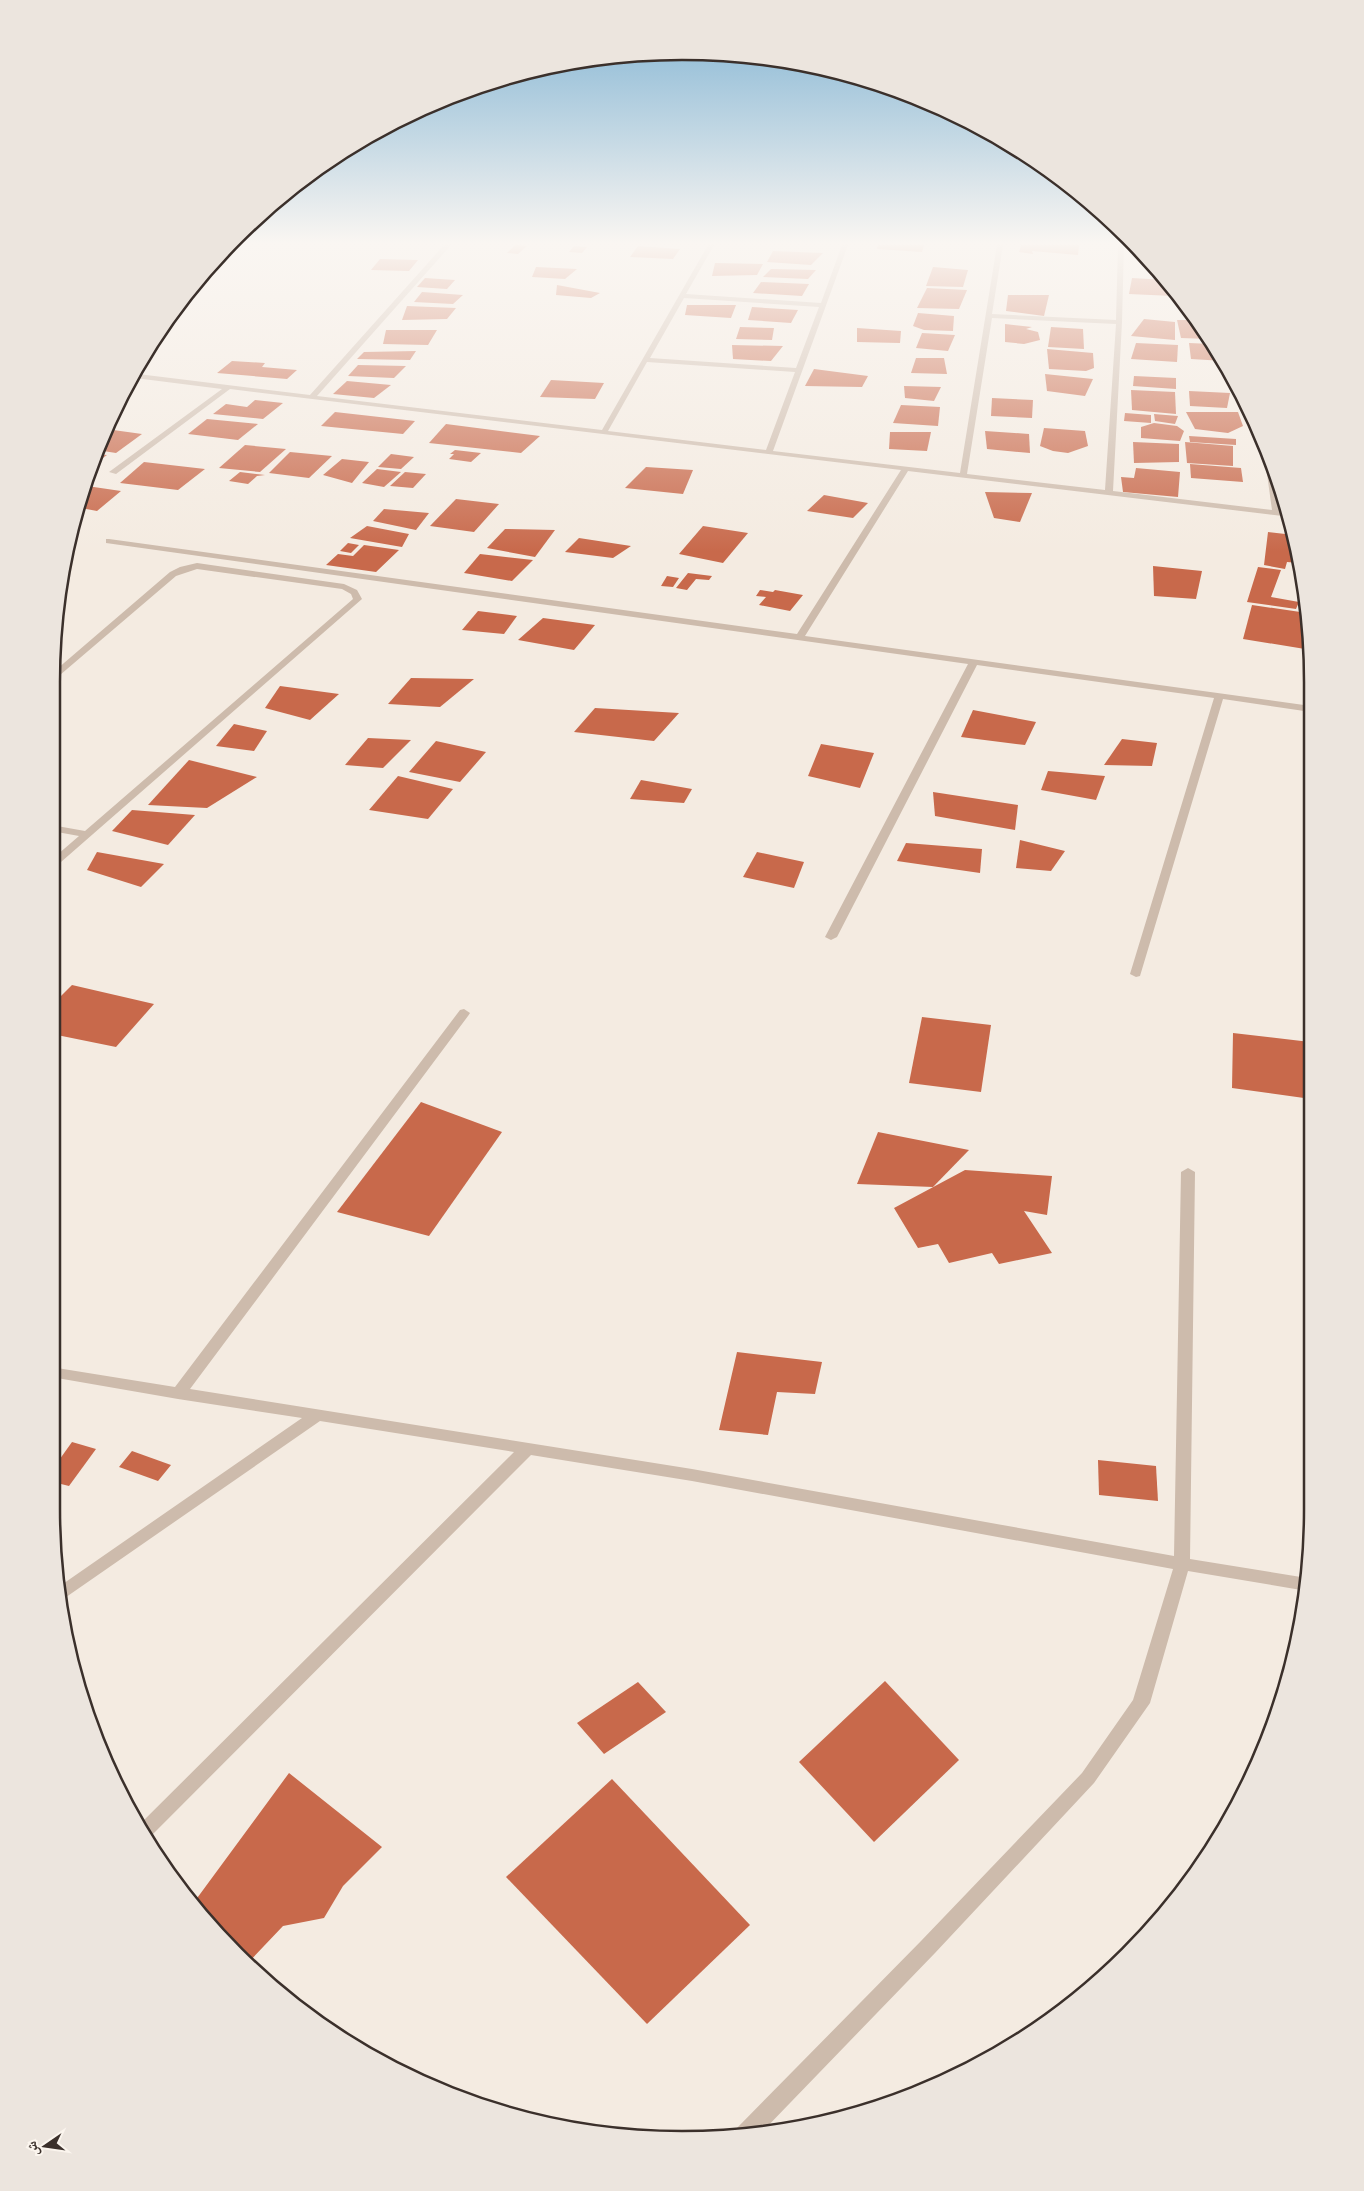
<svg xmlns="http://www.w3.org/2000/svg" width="1364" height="2191" font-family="Montserrat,'Noto Naskh Arabic',sans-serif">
<rect width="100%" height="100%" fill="#f4ebe1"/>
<!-- building -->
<g fill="#c8694b">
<path d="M 515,245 L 517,245 L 527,246 L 518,254 L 507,253 Z"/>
<path d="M 878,245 L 924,245 L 922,252 L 877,249 Z"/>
<path d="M 1021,245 L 1079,245 L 1078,255 L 1032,251 L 1033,254 L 1019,252 Z"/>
<path d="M 574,246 L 587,247 L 582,253 L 569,252 Z"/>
<path d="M 638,246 L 680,249 L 673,259 L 630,257 Z"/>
<path d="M 773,251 L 823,253 L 811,265 L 767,262 Z"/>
<path d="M 380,259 L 418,260 L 409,271 L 371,270 Z"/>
<path d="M 715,263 L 763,264 L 757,275 L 712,276 Z"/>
<path d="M 536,267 L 577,269 L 565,279 L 532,277 Z"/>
<path d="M 933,267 L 968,270 L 963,287 L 926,286 Z"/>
<path d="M 771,269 L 816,270 L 808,279 L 763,277 Z"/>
<path d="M 425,278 L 455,280 L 447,289 L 417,287 Z"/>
<path d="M 1132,278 L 1166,280 L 1173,290 L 1173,296 L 1129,294 Z"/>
<path d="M 761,282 L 809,284 L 802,296 L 753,293 Z"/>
<path d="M 557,285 L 600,293 L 591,298 L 556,295 Z"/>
<path d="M 927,288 L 967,290 L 959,309 L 917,308 Z"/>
<path d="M 422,292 L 463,295 L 453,304 L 414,302 Z"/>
<path d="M 1008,295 L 1049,295 L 1044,316 L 1006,311 Z"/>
<path d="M 687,305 L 736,305 L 731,318 L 685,315 Z"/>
<path d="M 407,306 L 456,308 L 447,319 L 402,320 Z"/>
<path d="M 752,307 L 798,310 L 791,323 L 748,320 Z"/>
<path d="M 918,313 L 954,316 L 953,331 L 924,330 L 913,326 Z"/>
<path d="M 1144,319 L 1175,322 L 1175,340 L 1131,336 Z"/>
<path d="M 1177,320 L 1195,320 L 1209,339 L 1181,338 Z"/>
<path d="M 1005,324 L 1032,327 L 1026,329 L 1038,332 L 1040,340 L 1024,344 L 1005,342 Z"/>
<path d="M 740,327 L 774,328 L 772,340 L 736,339 Z"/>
<path d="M 1051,327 L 1083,329 L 1084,349 L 1048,347 Z"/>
<path d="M 857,328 L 901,331 L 900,343 L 857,342 Z"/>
<path d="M 386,330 L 437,330 L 428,345 L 383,344 Z"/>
<path d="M 922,333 L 955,335 L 948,351 L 916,348 Z"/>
<path d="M 1136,343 L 1178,345 L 1177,362 L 1131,359 Z"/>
<path d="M 1189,343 L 1212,344 L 1224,361 L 1191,359 Z"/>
<path d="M 732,345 L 783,346 L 771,361 L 733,359 Z"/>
<path d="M 1047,349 L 1093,353 L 1094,368 L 1086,371 L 1049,369 Z"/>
<path d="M 416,351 L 410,360 L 357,359 L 364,352 Z"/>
<path d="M 916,358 L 944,358 L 947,374 L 911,373 Z"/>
<path d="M 232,361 L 265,363 L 262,367 L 297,370 L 287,379 L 217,373 Z"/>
<path d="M 358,365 L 406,366 L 394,378 L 348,376 Z"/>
<path d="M 814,369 L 868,376 L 862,387 L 805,386 Z"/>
<path d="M 1045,374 L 1093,379 L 1085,396 L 1047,391 Z"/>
<path d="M 1134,376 L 1176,378 L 1176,389 L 1133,386 Z"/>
<path d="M 551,380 L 604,383 L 595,399 L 540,397 Z"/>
<path d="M 347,381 L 391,385 L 374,398 L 333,394 Z"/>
<path d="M 904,386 L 941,387 L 934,401 L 905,398 Z"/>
<path d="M 1131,390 L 1175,392 L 1176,414 L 1132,410 Z"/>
<path d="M 1189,391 L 1230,393 L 1227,408 L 1190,406 Z"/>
<path d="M 992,398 L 1033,400 L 1032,418 L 991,416 Z"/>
<path d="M 255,400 L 283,403 L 263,419 L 213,414 L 226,404 L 247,407 Z"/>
<path d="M 901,405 L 940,407 L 938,426 L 893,423 Z"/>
<path d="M 335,412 L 415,421 L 403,434 L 321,426 Z"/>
<path d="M 1186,412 L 1238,412 L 1243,426 L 1228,433 L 1195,429 Z"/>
<path d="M 1125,413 L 1151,415 L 1151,423 L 1124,421 Z"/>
<path d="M 1154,414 L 1178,416 L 1175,424 L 1155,421 Z"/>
<path d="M 207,419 L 258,424 L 238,440 L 188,434 Z"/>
<path d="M 1154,423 L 1177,426 L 1184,431 L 1180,441 L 1141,438 L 1141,427 Z"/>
<path d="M 446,424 L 540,436 L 521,453 L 429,443 Z"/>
<path d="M 1044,428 L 1085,431 L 1088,446 L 1068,453 L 1053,451 L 1040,446 Z"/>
<path d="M 106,429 L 142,434 L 116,453 L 97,450 Z"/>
<path d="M 985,431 L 1029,434 L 1030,453 L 987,449 Z"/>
<path d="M 890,432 L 931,432 L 927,451 L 889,449 Z"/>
<path d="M 1189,436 L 1236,439 L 1236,445 L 1190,442 Z"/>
<path d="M 1133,442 L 1179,444 L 1179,462 L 1134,463 Z"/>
<path d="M 1185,442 L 1233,446 L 1233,466 L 1187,463 Z"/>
<path d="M 245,445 L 286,449 L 260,472 L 219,468 Z"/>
<path d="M 455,450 L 481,453 L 471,462 L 449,459 L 454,454 L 450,454 Z"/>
<path d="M 290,452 L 332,456 L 309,478 L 269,473 Z"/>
<path d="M 96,454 L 107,455 L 92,466 Z"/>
<path d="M 391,454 L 414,457 L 401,469 L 378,467 Z"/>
<path d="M 342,459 L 369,462 L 352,483 L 323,475 Z"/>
<path d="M 144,462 L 205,469 L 178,490 L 120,483 Z"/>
<path d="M 1190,464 L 1241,468 L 1243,482 L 1191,478 Z"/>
<path d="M 646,467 L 693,470 L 683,494 L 625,488 Z"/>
<path d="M 1136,468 L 1180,472 L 1178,497 L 1123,492 L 1121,477 L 1134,478 Z"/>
<path d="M 377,469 L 401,472 L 384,487 L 362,483 Z"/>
<path d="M 240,472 L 265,475 L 257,476 L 248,484 L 229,481 Z"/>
<path d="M 405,472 L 426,474 L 413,488 L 390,486 Z"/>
<path d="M 87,486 L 121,491 L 97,511 L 81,508 Z"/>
<path d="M 985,492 L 1032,493 L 1020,522 L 994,518 Z"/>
<path d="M 824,495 L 868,503 L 853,518 L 807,511 Z"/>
<path d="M 456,499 L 499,504 L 474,532 L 430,526 Z"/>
<path d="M 384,509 L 429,513 L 416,530 L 373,521 Z"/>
<path d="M 367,526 L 409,534 L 402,547 L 350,538 Z"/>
<path d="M 703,526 L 748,533 L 723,563 L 679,554 Z"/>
<path d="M 505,529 L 555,530 L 535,557 L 487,548 Z"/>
<path d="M 1268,532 L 1294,535 L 1299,563 L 1287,562 L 1285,569 L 1264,565 Z"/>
<path d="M 579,538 L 631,546 L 613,558 L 565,552 Z"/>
<path d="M 348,543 L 359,545 L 351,553 L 340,551 Z"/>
<path d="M 364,545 L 399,550 L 376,572 L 326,565 L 338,554 L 353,556 Z"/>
<path d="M 480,554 L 533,560 L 512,581 L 464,573 Z"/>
<path d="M 1153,566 L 1202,571 L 1196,599 L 1154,596 Z"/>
<path d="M 1258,567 L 1281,570 L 1271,597 L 1299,602 L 1296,609 L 1247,602 Z"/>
<path d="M 688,573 L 712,576 L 709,580 L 696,579 L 687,590 L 676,588 Z"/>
<path d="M 667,576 L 679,578 L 673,587 L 661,586 Z"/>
<path d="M 760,590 L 773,592 L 775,590 L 803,595 L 790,611 L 759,605 L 766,597 L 756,596 Z"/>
<path d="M 1252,605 L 1307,613 L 1311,650 L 1243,639 Z"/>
<path d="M 478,611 L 517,616 L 504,634 L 462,630 Z"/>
<path d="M 543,618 L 595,625 L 574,650 L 518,640 Z"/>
<path d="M 411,678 L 474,679 L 440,707 L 388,704 Z"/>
<path d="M 280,686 L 339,694 L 310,720 L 265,708 Z"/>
<path d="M 595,708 L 679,713 L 654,741 L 574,732 Z"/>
<path d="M 973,710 L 1036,722 L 1025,745 L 961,737 Z"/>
<path d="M 234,724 L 267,731 L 254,751 L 216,746 Z"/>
<path d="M 368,738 L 411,740 L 383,768 L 345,765 Z"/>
<path d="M 1122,739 L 1157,743 L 1152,766 L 1104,765 Z"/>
<path d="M 436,741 L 486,752 L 460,782 L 409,772 Z"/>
<path d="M 821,744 L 874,753 L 860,788 L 808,776 Z"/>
<path d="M 189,760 L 257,777 L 207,808 L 148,805 Z"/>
<path d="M 1048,771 L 1105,776 L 1096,800 L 1041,790 Z"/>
<path d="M 398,776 L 453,789 L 428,819 L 369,810 Z"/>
<path d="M 641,780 L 692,789 L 684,803 L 630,799 Z"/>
<path d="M 933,792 L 1018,805 L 1015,830 L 935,816 Z"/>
<path d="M 132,810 L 195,815 L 168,845 L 112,831 Z"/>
<path d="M 1020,840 L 1065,851 L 1051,871 L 1016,868 Z"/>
<path d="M 906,843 L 982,849 L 980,873 L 897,861 Z"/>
<path d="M 97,852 L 164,864 L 141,887 L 87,870 Z"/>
<path d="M 757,852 L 804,862 L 794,888 L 743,877 Z"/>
<path d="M 72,985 L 154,1004 L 116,1047 L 57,1035 L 57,1000 Z"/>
<path d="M 922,1017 L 991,1025 L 981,1092 L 909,1083 Z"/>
<path d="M 1233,1033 L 1310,1042 L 1310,1070 L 1303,1072 L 1304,1098 L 1232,1088 Z"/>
<path d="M 421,1102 L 502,1132 L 429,1236 L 337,1212 Z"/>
<path d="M 878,1132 L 969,1150 L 933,1187 L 857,1184 Z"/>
<path d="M 965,1170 L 1052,1176 L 1047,1215 L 1024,1211 L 1052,1253 L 999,1264 L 992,1253 L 949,1263 L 938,1244 L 918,1248 L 894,1208 Z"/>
<path d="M 737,1352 L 822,1362 L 815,1394 L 777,1392 L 768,1435 L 719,1430 Z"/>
<path d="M 72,1442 L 96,1449 L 69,1486 L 57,1483 L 57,1463 Z"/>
<path d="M 132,1451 L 171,1465 L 158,1481 L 119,1467 Z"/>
<path d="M 1098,1460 L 1156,1466 L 1158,1501 L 1099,1495 Z"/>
<path d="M 885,1681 L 959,1760 L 874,1842 L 799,1762 Z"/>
<path d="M 638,1682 L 666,1712 L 604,1754 L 577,1723 Z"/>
<path d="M 289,1773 L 382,1847 L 343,1886 L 324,1918 L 283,1926 L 247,1964 L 236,1955 L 192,1905 Z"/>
<path d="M 612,1779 L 750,1925 L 647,2024 L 506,1877 Z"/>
</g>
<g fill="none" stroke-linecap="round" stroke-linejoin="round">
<!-- minor -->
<g fill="#cdbbac" fill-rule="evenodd">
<path d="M 444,245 L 451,245 L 317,396 L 602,430 L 708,245 L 714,245 L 686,294 L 821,303 L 842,245 L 848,245 L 773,451 L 960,473 L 997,245 L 1003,245 L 992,314 L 1116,320 L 1118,245 L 1124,245 L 1122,322 L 1113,491 L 1272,510 L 1266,467 L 1269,465 L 1276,481 L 1280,511 L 1289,512 L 1291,517 L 908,471 L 805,636 L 1311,706 L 1311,712 L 1223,699 L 1140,976 L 1136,977 L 1130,974 L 1214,698 L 977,665 L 837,937 L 831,940 L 825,937 L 968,664 L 106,543 L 106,539 L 109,539 L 797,634 L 901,470 L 230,389 L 116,474 L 109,472 L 222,389 L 135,378 L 138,374 L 310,395 ZM 684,298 L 819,307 L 796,368 L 650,358 ZM 992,318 L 1116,324 L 1105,490 L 967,474 ZM 647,362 L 795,372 L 766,450 L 608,431 Z"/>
<path d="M 197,563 L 344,584 L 357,590 L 362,599 L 61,862 L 57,863 L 57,855 L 79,836 L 57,832 L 57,826 L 85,831 L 353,599 L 351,594 L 342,589 L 197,569 L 176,576 L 60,675 L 57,676 L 57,669 L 170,572 L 180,567 Z"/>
<path d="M 464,1009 L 470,1013 L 468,1016 L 190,1389 L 692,1469 L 1174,1556 L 1181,1172 L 1188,1168 L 1195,1172 L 1190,1559 L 1307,1578 L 1307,1591 L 1188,1571 L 1150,1703 L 1094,1783 L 935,1953 L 759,2135 L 733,2136 L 736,2129 L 921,1941 L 1082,1773 L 1133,1700 L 1173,1569 L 692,1481 L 531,1455 L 148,1839 L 139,1825 L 514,1452 L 320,1421 L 59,1602 L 57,1588 L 302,1418 L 178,1399 L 57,1378 L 57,1368 L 175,1387 L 460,1010 Z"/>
</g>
</g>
<!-- sky -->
<linearGradient id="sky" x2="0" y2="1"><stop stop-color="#7eb2d2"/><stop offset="0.44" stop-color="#faf6f2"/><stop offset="1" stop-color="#faf6f2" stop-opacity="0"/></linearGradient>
<rect width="1364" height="552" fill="url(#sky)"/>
<!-- crop -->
<path d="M0 0H1364V2191H0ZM682 60H682A622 622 0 0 1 1304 682V1509A622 622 0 0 1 682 2131H682A622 622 0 0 1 60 1509V682A622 622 0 0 1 682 60Z" fill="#ece5de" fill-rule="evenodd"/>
<path fill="none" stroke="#3b302b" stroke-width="2.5" d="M682 60H682A622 622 0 0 1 1304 682V1509A622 622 0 0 1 682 2131H682A622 622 0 0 1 60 1509V682A622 622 0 0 1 682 60Z"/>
<!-- north arrow -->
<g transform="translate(45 2146) rotate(257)" stroke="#fbf5ee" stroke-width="4" paint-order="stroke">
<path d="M0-4L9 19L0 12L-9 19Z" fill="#3b302b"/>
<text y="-8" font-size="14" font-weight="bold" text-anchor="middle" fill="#3b302b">ش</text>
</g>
</svg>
